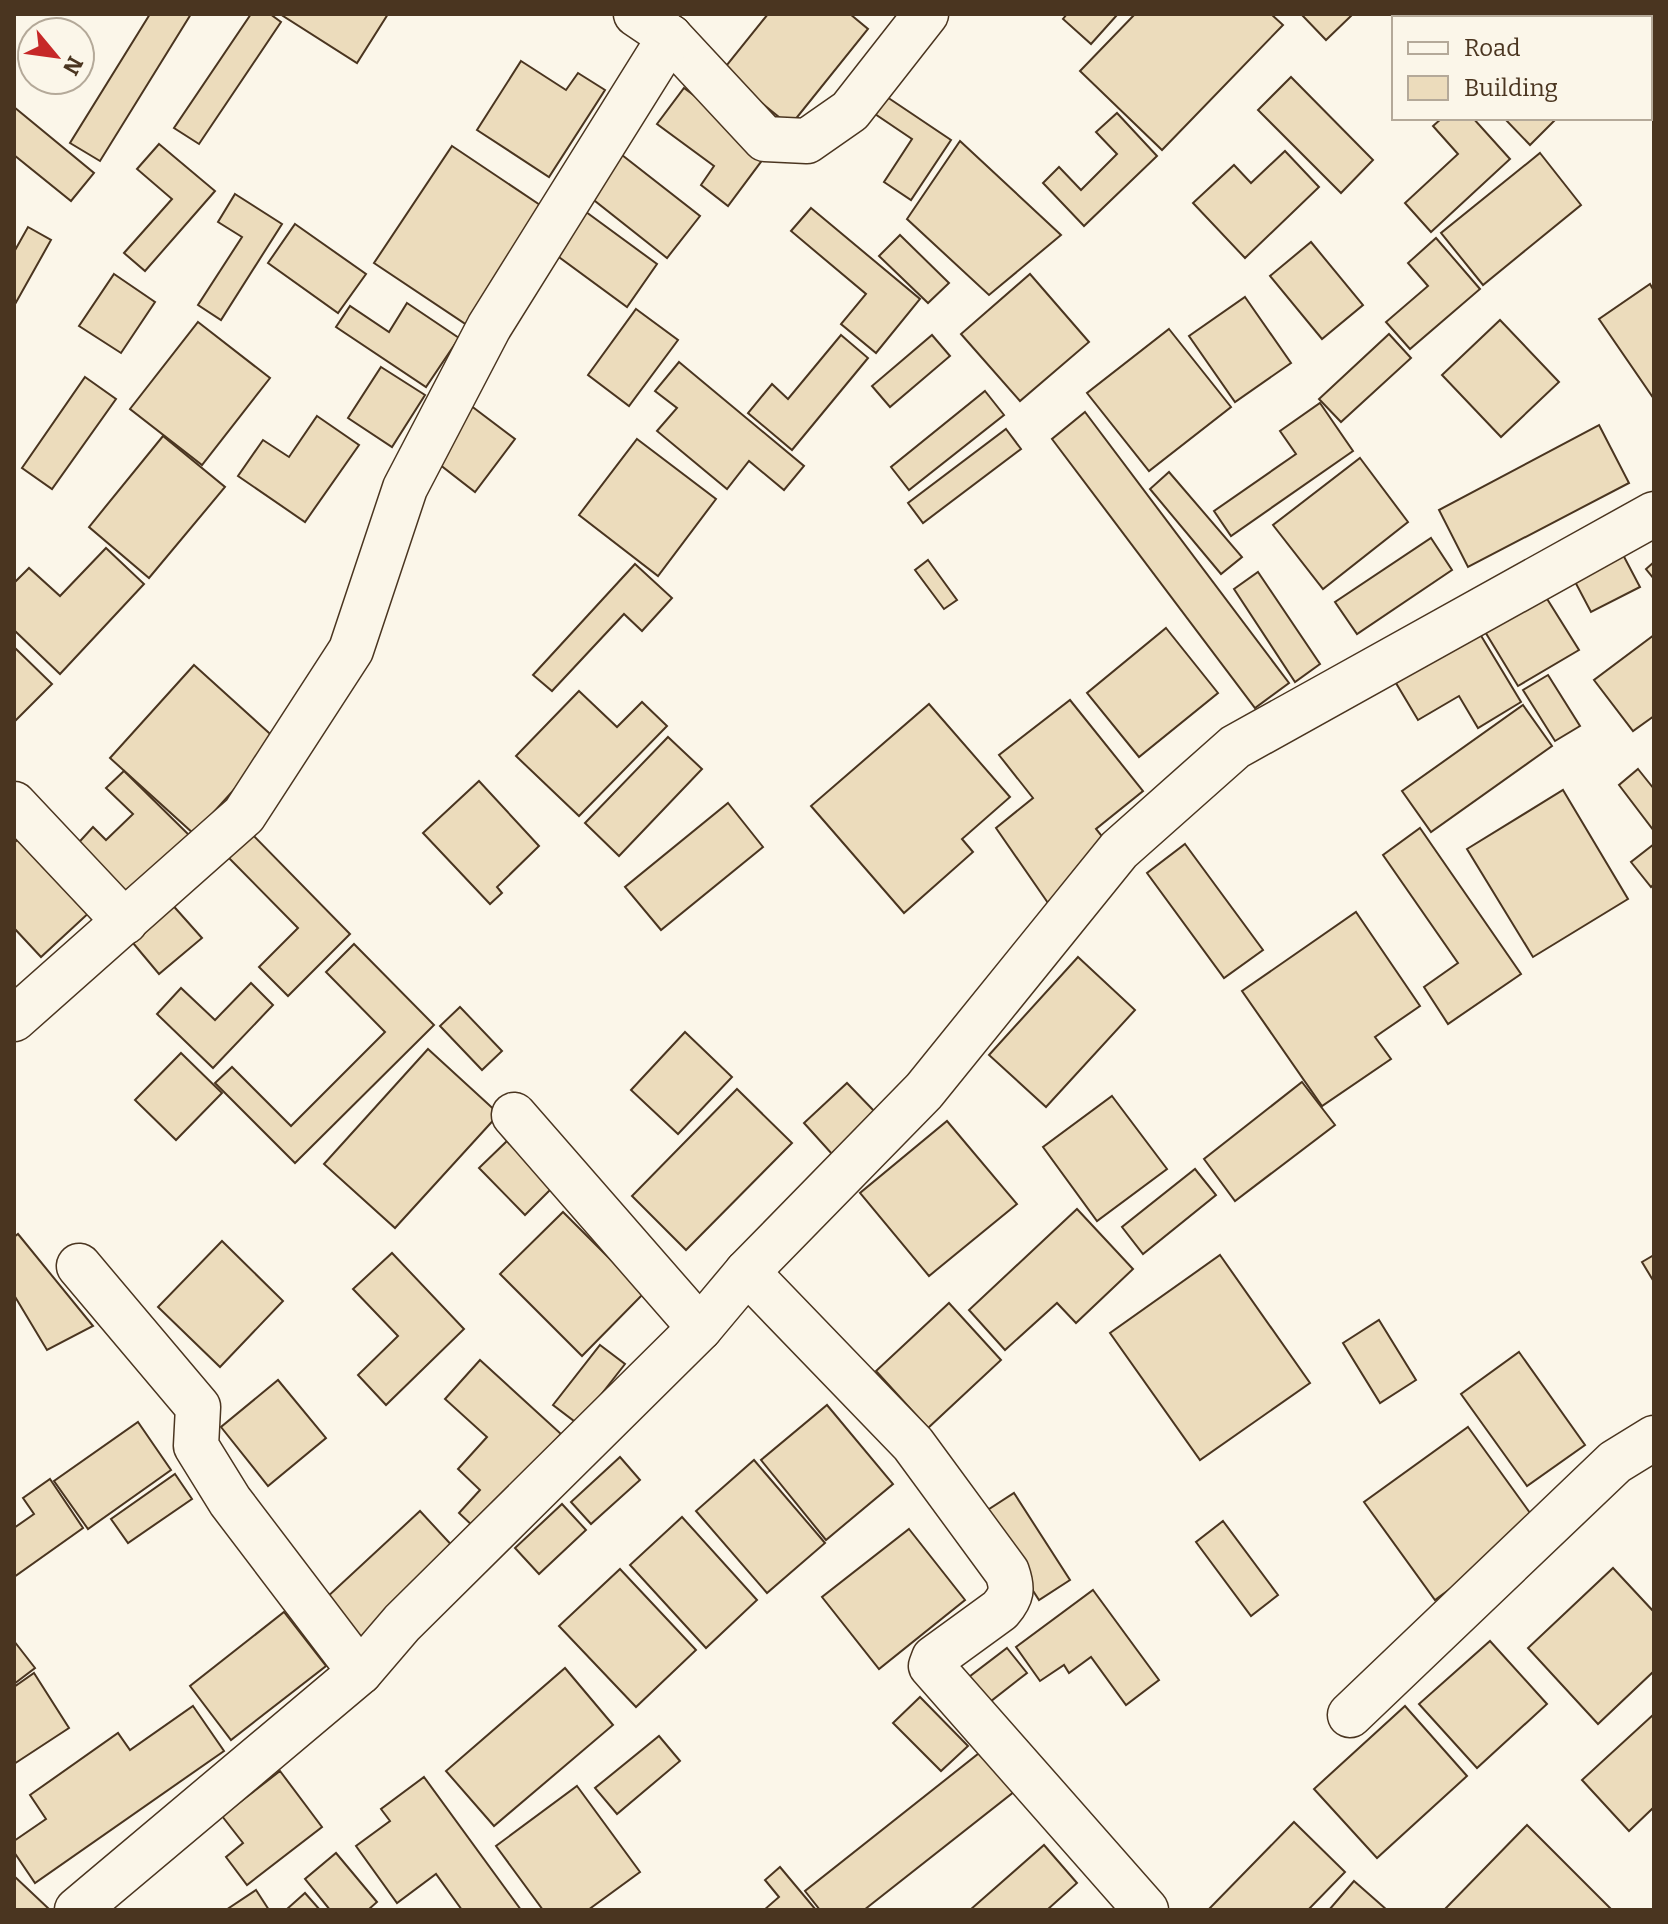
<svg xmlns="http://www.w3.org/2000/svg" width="1668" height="1924" font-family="Bitter,serif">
<rect width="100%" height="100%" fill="#fbf6e9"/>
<!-- building -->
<g fill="#ecdcbc" stroke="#4a3520" stroke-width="2">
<path d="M 150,14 L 191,14 L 100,161 L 70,143 Z"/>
<path d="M 251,14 L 270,14 L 281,22 L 199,144 L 174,128 Z"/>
<path d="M 280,14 L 388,14 L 357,63 Z"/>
<path d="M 768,14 L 850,14 L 868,29 L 790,126 L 722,71 Z"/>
<path d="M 1067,14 L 1116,14 L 1117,15 L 1091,44 L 1063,19 Z"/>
<path d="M 1135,14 L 1271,14 L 1283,25 L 1162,150 L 1080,71 Z"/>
<path d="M 1301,14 L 1353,14 L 1326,40 Z"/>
<path d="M 1550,14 L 1580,14 L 1584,18 L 1546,18 Z"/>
<path d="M 1613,14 L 1654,14 L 1654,51 L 1650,54 L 1650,18 L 1616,18 Z"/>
<path d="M 521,61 L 566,90 L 578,73 L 605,90 L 549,177 L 477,130 Z"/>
<path d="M 1291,77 L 1373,160 L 1341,193 L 1258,110 Z"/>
<path d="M 684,88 L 769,151 L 728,206 L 701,185 L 714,166 L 657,124 Z"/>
<path d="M 887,97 L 951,140 L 911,200 L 884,182 L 912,139 L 875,114 Z"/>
<path d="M 14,107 L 94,173 L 71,201 L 14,155 Z"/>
<path d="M 1117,113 L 1157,156 L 1084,226 L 1043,183 L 1059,167 L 1081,190 L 1117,154 L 1096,132 Z"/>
<path d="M 1442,118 L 1473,118 L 1510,159 L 1431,232 L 1405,203 L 1458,154 L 1433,126 Z"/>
<path d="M 1504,118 L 1557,118 L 1530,145 Z"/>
<path d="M 960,141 L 1061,235 L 989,295 L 907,219 Z"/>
<path d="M 159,144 L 215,191 L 145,271 L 124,253 L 172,199 L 137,169 Z"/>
<path d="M 452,146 L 546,209 L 467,325 L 374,263 Z"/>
<path d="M 1285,151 L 1319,187 L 1245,258 L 1193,203 L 1234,165 L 1251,183 Z"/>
<path d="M 1540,153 L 1581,205 L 1483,285 L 1441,233 Z"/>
<path d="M 622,155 L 700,216 L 667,258 L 590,197 Z"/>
<path d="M 235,194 L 282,224 L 221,320 L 198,305 L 242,237 L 218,222 Z"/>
<path d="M 811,208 L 920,299 L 876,353 L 841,324 L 866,294 L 791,231 Z"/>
<path d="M 582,209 L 657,264 L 627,307 L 552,252 Z"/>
<path d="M 295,224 L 366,274 L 338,313 L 268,263 Z"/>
<path d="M 28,227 L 51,240 L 14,306 L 14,252 Z"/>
<path d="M 900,235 L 949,283 L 928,303 L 879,256 Z"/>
<path d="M 1436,238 L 1480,289 L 1410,349 L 1386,322 L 1428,286 L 1408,263 Z"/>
<path d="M 1311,242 L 1363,305 L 1322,339 L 1270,276 Z"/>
<path d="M 114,274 L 155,302 L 121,353 L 79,326 Z"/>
<path d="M 1030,274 L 1089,342 L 1020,401 L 961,334 Z"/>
<path d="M 1650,284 L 1654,291 L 1654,399 L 1599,319 Z"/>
<path d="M 1245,297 L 1291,363 L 1235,402 L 1189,336 Z"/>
<path d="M 407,303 L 459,338 L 426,387 L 336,327 L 350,306 L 389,332 Z"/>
<path d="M 636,309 L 678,340 L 629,406 L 588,375 Z"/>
<path d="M 1500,320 L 1559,382 L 1501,437 L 1442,375 Z"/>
<path d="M 198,322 L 270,378 L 202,465 L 130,409 Z"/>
<path d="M 1169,329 L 1231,407 L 1149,471 L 1087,393 Z"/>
<path d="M 1389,334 L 1411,358 L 1341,422 L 1319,399 Z"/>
<path d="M 841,335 L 868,358 L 792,450 L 748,413 L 772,384 L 788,399 Z"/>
<path d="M 932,335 L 950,356 L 890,407 L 872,386 Z"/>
<path d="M 679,362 L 804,466 L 784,490 L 749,461 L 727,489 L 657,431 L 677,408 L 655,391 Z"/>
<path d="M 381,367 L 425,395 L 392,447 L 348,418 Z"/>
<path d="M 85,377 L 116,399 L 52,489 L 22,468 Z"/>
<path d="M 985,391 L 1004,415 L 909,490 L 891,467 Z"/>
<path d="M 1320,403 L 1353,451 L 1231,536 L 1214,511 L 1296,454 L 1280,431 Z"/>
<path d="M 470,405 L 515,439 L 475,492 L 430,457 Z"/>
<path d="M 1085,412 L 1289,683 L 1255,708 L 1052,439 Z"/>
<path d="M 317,416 L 359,445 L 305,522 L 238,476 L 263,440 L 289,457 Z"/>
<path d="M 1599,425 L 1629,483 L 1468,567 L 1439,510 Z"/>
<path d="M 1006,429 L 1021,449 L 923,523 L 908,503 Z"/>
<path d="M 163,436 L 225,487 L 149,578 L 89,527 Z"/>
<path d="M 637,439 L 716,499 L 658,576 L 579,515 Z"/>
<path d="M 1360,458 L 1408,522 L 1323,589 L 1273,525 Z"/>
<path d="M 1169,472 L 1242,557 L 1221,574 L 1150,489 Z"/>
<path d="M 1431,538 L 1452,570 L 1357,634 L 1335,602 Z"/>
<path d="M 106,548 L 144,584 L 60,674 L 14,630 L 14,583 L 29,568 L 60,596 Z"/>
<path d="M 1621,551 L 1640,587 L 1591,612 L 1572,576 Z"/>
<path d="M 928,560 L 957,600 L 944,609 L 915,570 Z"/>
<path d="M 1654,562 L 1654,579 L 1646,569 Z"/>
<path d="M 635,564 L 672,598 L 642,631 L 624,614 L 552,691 L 533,675 Z"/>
<path d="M 1258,572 L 1320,664 L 1295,682 L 1234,589 Z"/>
<path d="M 1544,594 L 1579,650 L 1518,686 L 1484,630 Z"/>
<path d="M 1166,628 L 1218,693 L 1139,757 L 1087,693 Z"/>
<path d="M 1477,629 L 1521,702 L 1478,728 L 1459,696 L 1418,720 L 1393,678 Z"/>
<path d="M 1654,635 L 1654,716 L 1633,731 L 1594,680 Z"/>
<path d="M 14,647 L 52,684 L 14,722 Z"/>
<path d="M 194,665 L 278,741 L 194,834 L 110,758 Z"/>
<path d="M 1548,675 L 1580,726 L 1555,741 L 1523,690 Z"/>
<path d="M 579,691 L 617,727 L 642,702 L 667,726 L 579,816 L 516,756 Z"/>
<path d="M 1070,700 L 1143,791 L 1096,829 L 1105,840 L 1048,903 L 996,828 L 1033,798 L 999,755 Z"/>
<path d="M 929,704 L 1010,797 L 962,839 L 973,852 L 904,913 L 811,806 Z"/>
<path d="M 1523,705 L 1552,746 L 1431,832 L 1402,791 Z"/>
<path d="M 668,737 L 702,769 L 619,856 L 585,823 Z"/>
<path d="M 1638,769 L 1654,789 L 1654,831 L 1619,785 Z"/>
<path d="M 124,771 L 191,837 L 125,904 L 71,851 L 93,827 L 106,840 L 133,814 L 106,788 Z"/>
<path d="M 479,781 L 539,846 L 497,887 L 502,893 L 490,904 L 423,833 Z"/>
<path d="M 1563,790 L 1628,899 L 1533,957 L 1467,849 Z"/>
<path d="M 728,803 L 763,847 L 661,930 L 625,887 Z"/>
<path d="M 1420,828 L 1521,974 L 1448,1024 L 1424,987 L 1458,963 L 1383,855 Z"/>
<path d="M 249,831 L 350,934 L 288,996 L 259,967 L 298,928 L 225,854 Z"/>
<path d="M 23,834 L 93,909 L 41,957 L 14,928 L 14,843 Z"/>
<path d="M 1185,844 L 1263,950 L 1224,978 L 1147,873 Z"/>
<path d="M 1654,844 L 1654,884 L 1651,887 L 1631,862 Z"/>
<path d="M 169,901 L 202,938 L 159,974 L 128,937 Z"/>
<path d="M 1356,912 L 1420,1006 L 1375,1037 L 1391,1059 L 1322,1106 L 1242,991 Z"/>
<path d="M 354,944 L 434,1025 L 295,1163 L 215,1083 L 232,1067 L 291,1126 L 385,1032 L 326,972 Z"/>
<path d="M 1078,957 L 1135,1010 L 1046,1107 L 989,1055 Z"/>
<path d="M 251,983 L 273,1005 L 213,1068 L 157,1014 L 181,988 L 215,1020 Z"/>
<path d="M 460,1007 L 502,1051 L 482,1070 L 440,1026 Z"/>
<path d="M 685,1032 L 732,1077 L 678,1134 L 631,1090 Z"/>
<path d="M 428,1049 L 499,1114 L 395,1228 L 324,1164 Z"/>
<path d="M 181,1053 L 222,1093 L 176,1140 L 135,1100 Z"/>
<path d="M 1302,1082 L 1335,1125 L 1235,1201 L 1204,1159 Z"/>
<path d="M 847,1083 L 876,1113 L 832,1154 L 804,1123 Z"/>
<path d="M 737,1089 L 792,1143 L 686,1250 L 632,1196 Z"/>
<path d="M 1112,1096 L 1167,1169 L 1097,1221 L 1043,1147 Z"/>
<path d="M 947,1121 L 1017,1204 L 929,1276 L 860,1193 Z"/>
<path d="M 507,1141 L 552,1188 L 525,1215 L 479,1168 Z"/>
<path d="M 1195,1169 L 1216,1195 L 1143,1254 L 1122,1227 Z"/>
<path d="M 1077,1209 L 1133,1269 L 1076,1323 L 1057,1303 L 1005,1350 L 969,1310 Z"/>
<path d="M 563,1212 L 644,1293 L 582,1356 L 500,1274 Z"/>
<path d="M 18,1234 L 93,1326 L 47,1350 L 14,1295 L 14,1237 Z"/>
<path d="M 222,1241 L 283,1301 L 220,1367 L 158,1307 Z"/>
<path d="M 392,1253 L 464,1329 L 386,1405 L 358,1375 L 398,1336 L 353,1289 Z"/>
<path d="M 1220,1255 L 1310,1383 L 1200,1460 L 1110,1333 Z"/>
<path d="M 1654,1255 L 1654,1282 L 1642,1262 Z"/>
<path d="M 949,1303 L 1001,1360 L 928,1428 L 876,1371 Z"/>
<path d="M 1379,1320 L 1416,1380 L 1380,1403 L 1343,1343 Z"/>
<path d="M 600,1345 L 625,1364 L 578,1424 L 553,1405 Z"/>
<path d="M 1519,1352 L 1585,1445 L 1527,1486 L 1461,1394 Z"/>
<path d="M 480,1360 L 561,1434 L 475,1528 L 459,1513 L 480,1490 L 458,1469 L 487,1437 L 445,1399 Z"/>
<path d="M 278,1380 L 326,1438 L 268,1486 L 221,1427 Z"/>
<path d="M 827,1405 L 893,1484 L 826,1540 L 761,1460 Z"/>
<path d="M 138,1422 L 171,1470 L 88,1529 L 54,1481 Z"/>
<path d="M 1468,1427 L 1538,1524 L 1435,1600 L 1364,1502 Z"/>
<path d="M 620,1457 L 640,1480 L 591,1524 L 571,1502 Z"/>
<path d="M 754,1460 L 825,1543 L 767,1593 L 696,1511 Z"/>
<path d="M 175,1474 L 192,1499 L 128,1543 L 111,1519 Z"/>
<path d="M 50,1479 L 83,1528 L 14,1577 L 14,1528 L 34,1514 L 23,1498 Z"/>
<path d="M 1014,1493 L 1070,1580 L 1039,1600 L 983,1513 Z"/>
<path d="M 562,1504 L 586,1530 L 539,1574 L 515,1548 Z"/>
<path d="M 420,1511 L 457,1551 L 363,1639 L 325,1599 Z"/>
<path d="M 682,1517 L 757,1600 L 706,1648 L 630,1565 Z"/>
<path d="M 1223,1521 L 1278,1595 L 1251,1616 L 1196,1542 Z"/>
<path d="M 909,1529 L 965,1600 L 879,1669 L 822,1597 Z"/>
<path d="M 1613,1568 L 1654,1612 L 1654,1671 L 1598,1724 L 1528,1648 Z"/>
<path d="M 620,1569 L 696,1650 L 636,1707 L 559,1626 Z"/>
<path d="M 1093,1590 L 1159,1680 L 1126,1705 L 1091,1657 L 1069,1673 L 1064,1665 L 1040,1681 L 1016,1647 Z"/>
<path d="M 284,1612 L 326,1666 L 231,1740 L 190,1686 Z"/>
<path d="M 14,1641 L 35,1668 L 14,1684 Z"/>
<path d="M 1490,1641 L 1547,1704 L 1477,1768 L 1419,1704 Z"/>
<path d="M 1007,1648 L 1027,1673 L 986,1705 L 965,1680 Z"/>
<path d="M 565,1668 L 613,1725 L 494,1826 L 446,1771 Z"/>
<path d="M 34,1673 L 69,1728 L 14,1764 L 14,1687 Z"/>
<path d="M 920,1697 L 968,1746 L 941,1771 L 893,1723 Z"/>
<path d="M 193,1706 L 224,1751 L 35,1883 L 14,1852 L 14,1841 L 46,1819 L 30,1795 L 118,1733 L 130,1750 Z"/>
<path d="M 1405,1706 L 1467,1776 L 1377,1858 L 1314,1789 Z"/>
<path d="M 1654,1714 L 1654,1807 L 1629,1831 L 1582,1780 Z"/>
<path d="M 659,1736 L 680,1761 L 617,1814 L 595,1788 Z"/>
<path d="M 983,1750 L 1015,1791 L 864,1910 L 820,1910 L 805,1891 Z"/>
<path d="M 280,1771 L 322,1827 L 247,1885 L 226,1857 L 243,1843 L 222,1816 Z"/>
<path d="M 424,1777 L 521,1910 L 462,1910 L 436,1874 L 397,1903 L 356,1846 L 390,1821 L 381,1809 Z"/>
<path d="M 577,1786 L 640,1872 L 588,1910 L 543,1910 L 496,1846 Z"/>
<path d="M 1294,1822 L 1345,1872 L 1308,1910 L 1208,1910 Z"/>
<path d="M 1527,1825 L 1612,1910 L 1444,1910 Z"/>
<path d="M 1044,1845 L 1077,1883 L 1047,1910 L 970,1910 Z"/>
<path d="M 336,1853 L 377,1902 L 368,1910 L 330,1910 L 305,1879 Z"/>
<path d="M 780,1867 L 816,1910 L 764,1910 L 779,1897 L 765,1880 Z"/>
<path d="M 14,1876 L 49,1909 L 47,1910 L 14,1910 Z"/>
<path d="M 1354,1881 L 1387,1910 L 1329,1910 Z"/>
<path d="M 256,1890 L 269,1910 L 226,1910 Z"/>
<path d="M 305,1893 L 320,1910 L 288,1910 L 287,1909 Z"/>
</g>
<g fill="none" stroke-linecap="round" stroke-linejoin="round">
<!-- minor casing -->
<g stroke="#4a3520" stroke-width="47">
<g id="minor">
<path d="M 636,14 L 670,37 L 765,139 L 807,141 L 850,111 L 926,14"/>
<path d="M 14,804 L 125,922"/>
<path d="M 14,1019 L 244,815 L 351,650 L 405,488 L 489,327 L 670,37"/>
<path d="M 514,1115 L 700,1328"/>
<path d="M 79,1266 L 198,1407 L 196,1446 L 230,1501 L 360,1672"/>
<path d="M 747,1272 L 913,1444 L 1007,1572 C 1013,1589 1012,1596 1000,1610 L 934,1658 L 931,1666 L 1146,1910"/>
<path d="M 1350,1715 L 1615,1462 L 1654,1438"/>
<path d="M 77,1910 L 360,1672 L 402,1623 L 700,1328 L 747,1272 L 924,1091 L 1119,850 L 1235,747 L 1654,514"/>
</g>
</g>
<!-- minor -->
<use href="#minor" stroke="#fbf6e9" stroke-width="44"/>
</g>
<!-- border -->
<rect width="1668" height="1924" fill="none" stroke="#4a3520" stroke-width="32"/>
<!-- legend -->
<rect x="1392" y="16" width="260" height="104" fill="#fbf6e9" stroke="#b4a999" stroke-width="2"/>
<rect x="1408" y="42" width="40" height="12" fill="#fbf6e9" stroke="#b4a999" stroke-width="2"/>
<text x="1464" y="56" font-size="24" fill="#4a3520">Road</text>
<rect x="1408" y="76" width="40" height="24" fill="#ecdcbc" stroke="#b4a999" stroke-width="2"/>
<text x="1464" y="96" font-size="24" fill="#4a3520">Building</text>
<!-- north arrow -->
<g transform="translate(56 56) rotate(119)"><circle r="38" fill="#fbf6e9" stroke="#b4a999" stroke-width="2"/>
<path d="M0-6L14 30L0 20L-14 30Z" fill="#c62828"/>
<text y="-12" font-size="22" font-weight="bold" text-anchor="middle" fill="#4a3520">N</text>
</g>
</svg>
